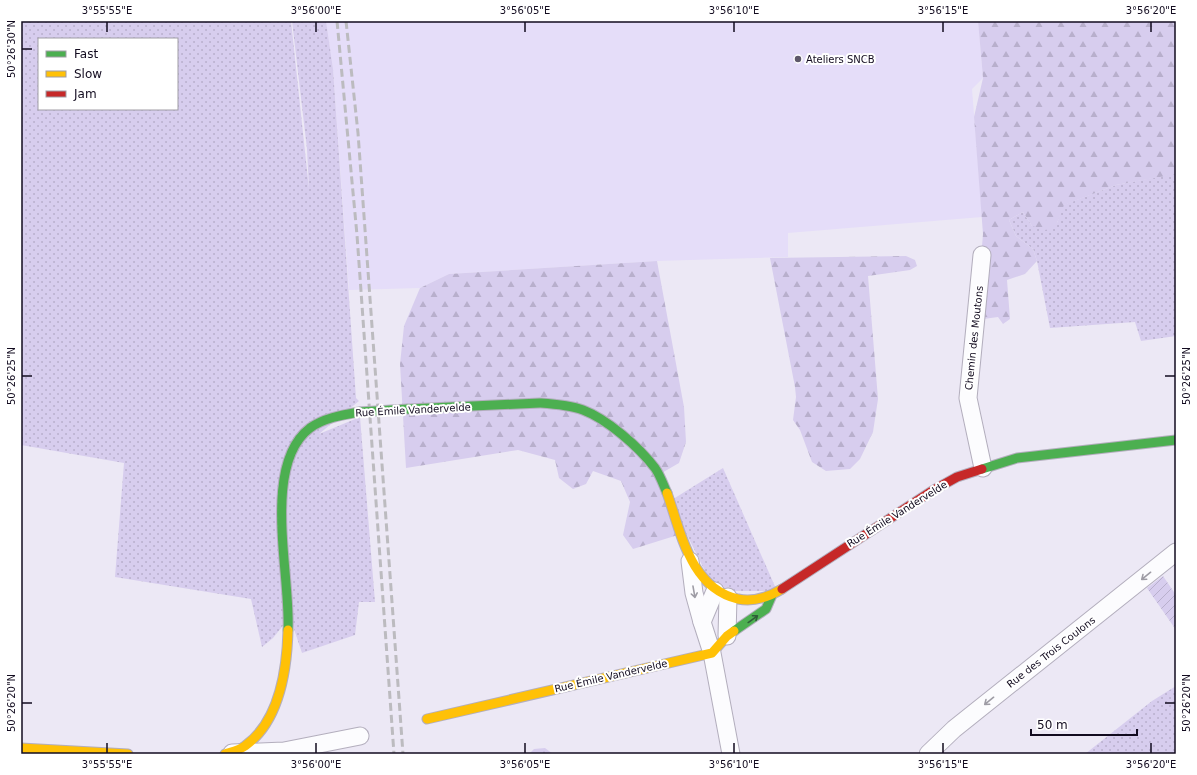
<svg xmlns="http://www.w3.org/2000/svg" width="1197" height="775" font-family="'DejaVu Sans',sans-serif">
<defs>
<pattern id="grass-dots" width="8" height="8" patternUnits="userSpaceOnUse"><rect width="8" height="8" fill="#d7cdee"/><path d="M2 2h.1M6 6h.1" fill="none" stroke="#b8afcc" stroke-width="1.8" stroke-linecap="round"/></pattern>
<pattern id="forest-firs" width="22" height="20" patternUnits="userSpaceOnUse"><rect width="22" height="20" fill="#d7cdee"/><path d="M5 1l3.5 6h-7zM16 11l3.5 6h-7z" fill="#b8afcc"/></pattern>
<pattern id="garden-furrows" width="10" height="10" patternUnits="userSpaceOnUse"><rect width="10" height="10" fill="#d7cdee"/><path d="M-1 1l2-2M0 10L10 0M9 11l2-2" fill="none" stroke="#b8afcc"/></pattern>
</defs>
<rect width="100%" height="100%" fill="#ece8f5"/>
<!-- built -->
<path fill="#e5ddf9" d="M 326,21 L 978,21 L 983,78 L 972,89 L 982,217 L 788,233 L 788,257 L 657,261 L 449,274 L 420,288 L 349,290 L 333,69 Z"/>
<!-- grass -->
<g fill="url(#grass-dots)" fill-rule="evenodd">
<path d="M 21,21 L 291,21 L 309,189 L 307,149 L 292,21 L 326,21 L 333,69 L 356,398 L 359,401 L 319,434 L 360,417 L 375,602 L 359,602 L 355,635 L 302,653 L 290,617 L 273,638 L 262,647 L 251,599 L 115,577 L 124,463 L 21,445 ZM 39,39 L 177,39 L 177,109 L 39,109 Z"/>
<path d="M 1172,174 L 1176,174 L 1176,336 L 1141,341 L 1135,322 L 1050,328 L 1037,261 L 1033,249 L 1016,236 L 1009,220 L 1023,212 L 1032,226 L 1057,223 L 1063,205 L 1116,185 Z"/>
<path d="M 723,468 L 777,591 L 715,591 L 670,501 Z"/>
<path d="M 1176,686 L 1176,754 L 1085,754 L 1152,701 Z"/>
</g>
<!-- forest -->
<g fill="url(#forest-firs)">
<path d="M 978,21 L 1176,21 L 1176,174 L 1116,185 L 1064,205 L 1057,223 L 1046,230 L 1032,226 L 1023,212 L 1009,220 L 1016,236 L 1033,249 L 1037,261 L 1025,274 L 1007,280 L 1010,319 L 1003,324 L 998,317 L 976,320 L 983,234 L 974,117 L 983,78 Z"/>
<path d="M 906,256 L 915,260 L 917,266 L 910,270 L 868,276 L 878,399 L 873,432 L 860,459 L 850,469 L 826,471 L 812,462 L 800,430 L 793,420 L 796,397 L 795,387 L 770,258 Z"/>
<path d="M 657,261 L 684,407 L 686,442 L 679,463 L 660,474 L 681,534 L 633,549 L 623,535 L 630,502 L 621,481 L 593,471 L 586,484 L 573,489 L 559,478 L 555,460 L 518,450 L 406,468 L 400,364 L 404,326 L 420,288 L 449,274 Z"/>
<path d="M 545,748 L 553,754 L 529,754 L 534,749 Z"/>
</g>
<!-- garden -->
<path fill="url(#garden-furrows)" d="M 1163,576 L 1176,595 L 1176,630 L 1147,588 Z"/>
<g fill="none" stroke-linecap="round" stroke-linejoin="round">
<!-- street casing -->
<g stroke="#b3aebd" stroke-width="19">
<g id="street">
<path d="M 982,255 L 968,398 L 983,468"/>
<path d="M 690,561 L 694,593 L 702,622"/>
<path d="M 715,591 L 702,622 L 712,653 L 731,754"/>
<path d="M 727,636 L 728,597"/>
<path d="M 232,753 L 284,751 L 360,736"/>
<path d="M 928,754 L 954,729 L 1176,552"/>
</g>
</g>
<!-- fast casing -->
<g stroke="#b3aebd" stroke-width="11">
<g id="fast">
<path d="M 408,409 L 540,403 C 554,404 569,405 583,410 C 607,419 639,447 655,468 C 660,475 663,484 667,493"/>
<path d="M 982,469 L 1017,458 L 1176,440"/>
<path d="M 288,630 C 291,576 261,465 310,428 C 324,418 342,415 359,412"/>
<path d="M 734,631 L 766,609 L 772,595"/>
</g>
</g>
<!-- slow casing -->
<g stroke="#b3aebd" stroke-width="11">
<g id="slow">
<path d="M 667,493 C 681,532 690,588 738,599 C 753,602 769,597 782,589"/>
<path d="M 427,719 L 712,653 L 727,636 L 734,631"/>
<path d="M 21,748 L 128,754"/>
<path d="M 225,754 C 231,752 240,750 245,746 C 280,721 287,670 288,630"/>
</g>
</g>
<!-- jam casing -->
<g stroke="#b3aebd" stroke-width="11">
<path id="jam" d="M 782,589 L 932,491 L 957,477 L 982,469"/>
</g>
<!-- street -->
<use href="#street" stroke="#fcfcfe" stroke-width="17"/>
<!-- fast -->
<use href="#fast" stroke="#4caf50" stroke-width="9"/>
<!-- slow -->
<use href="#slow" stroke="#ffc107" stroke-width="9"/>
<!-- jam -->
<use href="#jam" stroke="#c62828" stroke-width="9"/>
<!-- rail -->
<g stroke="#bcbbbf" stroke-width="3" stroke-dasharray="8 4" stroke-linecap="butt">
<path d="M 337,21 L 357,235 L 394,754"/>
<path d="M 346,21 L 358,133 L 403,754"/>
</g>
<!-- fast-bridge casing -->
<g stroke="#b3aebd" stroke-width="11" stroke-linecap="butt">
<path id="fast-bridge" d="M 359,412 L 408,409"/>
</g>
<!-- fast-bridge -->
<use href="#fast-bridge" stroke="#4caf50" stroke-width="9"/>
</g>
<!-- one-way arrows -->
<defs><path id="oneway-shaft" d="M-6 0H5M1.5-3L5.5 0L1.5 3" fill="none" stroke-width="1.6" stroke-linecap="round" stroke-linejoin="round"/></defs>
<g stroke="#9e9ca5">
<use href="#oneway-shaft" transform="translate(1146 576) rotate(141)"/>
<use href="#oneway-shaft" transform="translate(694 592) rotate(80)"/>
<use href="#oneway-shaft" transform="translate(989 701) rotate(141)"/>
</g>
<use stroke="#2f5d38" href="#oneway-shaft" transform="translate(753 619) rotate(-36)"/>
<!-- ticks -->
<path fill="none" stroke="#120b1f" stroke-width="1.5" d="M 107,22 L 107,32M 316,22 L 316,32M 525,22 L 525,32M 734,22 L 734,32M 943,22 L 943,32M 1151,22 L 1151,32M 22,49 L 32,49M 22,376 L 32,376M 1165,376 L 1175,376M 22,703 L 32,703M 1165,703 L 1175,703M 107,743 L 107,753M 316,743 L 316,753M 525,743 L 525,753M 734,743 L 734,753M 943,743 L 943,753M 1151,743 L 1151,753"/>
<!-- markers -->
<circle fill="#5e586a" stroke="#fff" stroke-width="1.5" cx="798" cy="59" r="4"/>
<g text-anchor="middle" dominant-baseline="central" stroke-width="4" stroke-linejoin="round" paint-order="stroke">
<!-- poi labels -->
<g font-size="10" fill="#120b1f" stroke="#fff" text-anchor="start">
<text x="806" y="59">Ateliers SNCB</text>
</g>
<!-- street labels -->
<g font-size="10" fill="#120b1f" stroke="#fff">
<text transform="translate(974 338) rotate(-84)">Chemin des Moutons</text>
<text transform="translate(413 410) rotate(-3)">Rue Émile Vandervelde</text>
<text transform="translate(897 514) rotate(-32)">Rue Émile Vandervelde</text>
<text transform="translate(1051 652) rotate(-38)">Rue des Trois Coulons</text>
<text transform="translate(611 676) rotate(-13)">Rue Émile Vandervelde</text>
</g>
</g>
<!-- border -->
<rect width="1197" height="775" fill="none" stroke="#ffffff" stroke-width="44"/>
<!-- legend -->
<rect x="38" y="38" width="140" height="72" fill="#ffffff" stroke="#a09da5"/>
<rect x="46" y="51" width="20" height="6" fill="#4caf50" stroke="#a09da5"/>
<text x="74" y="58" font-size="12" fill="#120b1f">Fast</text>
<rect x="46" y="71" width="20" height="6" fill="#ffc107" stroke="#a09da5"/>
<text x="74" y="78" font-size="12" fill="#120b1f">Slow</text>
<rect x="46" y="91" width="20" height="6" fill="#c62828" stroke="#a09da5"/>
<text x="74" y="98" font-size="12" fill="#120b1f">Jam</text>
<!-- scale -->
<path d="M1031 729v6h106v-6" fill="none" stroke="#120b1f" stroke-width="2"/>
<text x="1037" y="729" font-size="12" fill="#120b1f" stroke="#ffffff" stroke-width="3" paint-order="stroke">50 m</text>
<rect x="22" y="22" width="1153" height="731" fill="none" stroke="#120b1f" stroke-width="1.5"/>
<g font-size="10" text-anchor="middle" fill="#120b1f">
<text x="107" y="14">3°55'55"E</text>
<text x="316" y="14">3°56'00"E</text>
<text x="525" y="14">3°56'05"E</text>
<text x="734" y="14">3°56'10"E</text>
<text x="943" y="14">3°56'15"E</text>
<text x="1151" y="14">3°56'20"E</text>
<text transform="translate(11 49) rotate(-90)" y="4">50°26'30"N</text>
<text transform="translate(11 376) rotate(-90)" y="4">50°26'25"N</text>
<text transform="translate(1186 376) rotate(-90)" y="4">50°26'25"N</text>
<text transform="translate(11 703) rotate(-90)" y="4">50°26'20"N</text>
<text transform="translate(1186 703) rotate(-90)" y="4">50°26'20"N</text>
<text x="107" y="768">3°55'55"E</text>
<text x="316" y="768">3°56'00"E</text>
<text x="525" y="768">3°56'05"E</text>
<text x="734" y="768">3°56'10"E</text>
<text x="943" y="768">3°56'15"E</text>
<text x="1151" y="768">3°56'20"E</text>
</g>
</svg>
